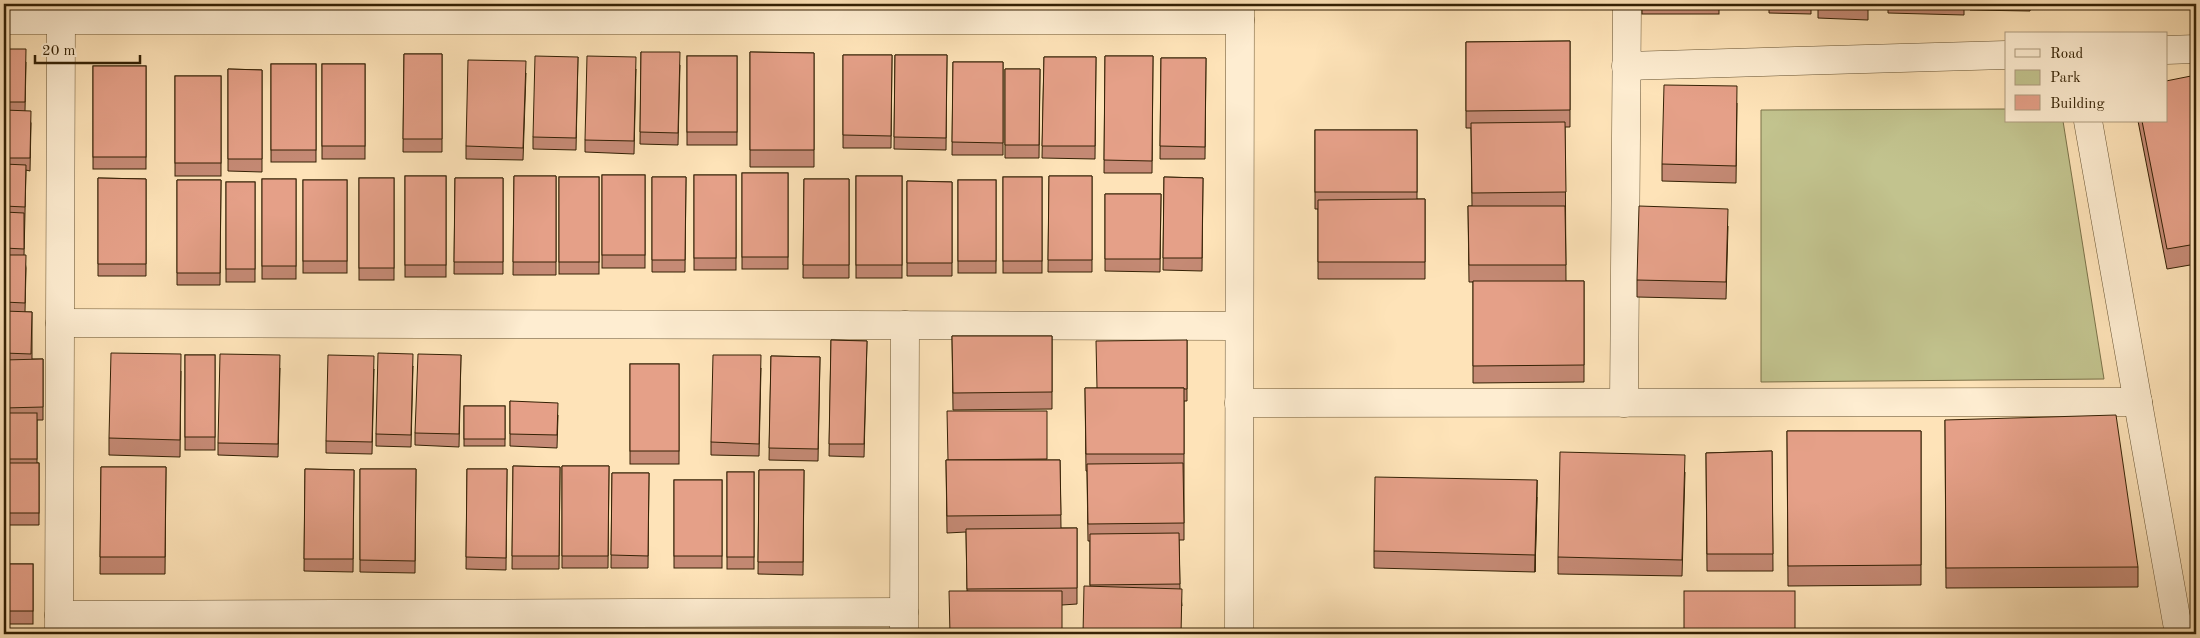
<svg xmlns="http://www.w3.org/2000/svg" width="2200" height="638" font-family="'Old Standard TT',serif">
<rect width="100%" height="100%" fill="#fee3b8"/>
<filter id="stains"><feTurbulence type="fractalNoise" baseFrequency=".004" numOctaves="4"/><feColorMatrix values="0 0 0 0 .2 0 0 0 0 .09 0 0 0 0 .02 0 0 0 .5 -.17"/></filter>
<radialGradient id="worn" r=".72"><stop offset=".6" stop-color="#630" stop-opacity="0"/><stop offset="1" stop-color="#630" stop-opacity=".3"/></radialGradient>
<!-- green -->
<path fill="#c2c38e" stroke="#7b7249" d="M 2006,109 L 2006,121 L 2063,121 L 2104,379 L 1761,382 L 1761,110 Z"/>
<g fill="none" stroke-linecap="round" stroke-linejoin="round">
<!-- minor casing -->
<g stroke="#665231" stroke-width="29">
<g id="minor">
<path d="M 4,20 L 1240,20"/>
<path d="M 2166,50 L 2196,49"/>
<path d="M 1626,66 L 2006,55"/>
<path d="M 2088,121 L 2179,634"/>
<path d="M 60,323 L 1239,326"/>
<path d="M 1239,403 L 2138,402"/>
<path d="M 1624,403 L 1627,4"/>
<path d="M 59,615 L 904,612"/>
<path d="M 59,633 L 61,20"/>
<path d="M 904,634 L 905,325"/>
<path d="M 1239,634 L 1240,4"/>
</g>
</g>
<!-- minor -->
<use href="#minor" stroke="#feedd1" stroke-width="28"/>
</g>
<!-- wall -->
<g fill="#c58a75" stroke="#342104">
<rect x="1642" y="4" width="77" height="10"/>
<path d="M 1769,4 L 1811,4 L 1811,14 L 1769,13 Z"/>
<path d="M 1818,4 L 1868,4 L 1868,20 L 1818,18 Z"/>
<path d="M 1888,4 L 1964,4 L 1964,15 L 1888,13 Z"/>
<path d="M 1970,4 L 2031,4 L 2030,11 L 1970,10 Z"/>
<path d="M 1570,41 L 1570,127 L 1565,127 L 1566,281 L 1584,281 L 1584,382 L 1473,383 L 1473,282 L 1469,282 L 1468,206 L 1472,206 L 1471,128 L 1466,128 L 1466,42 Z"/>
<path d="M 4,49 L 26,62 L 25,111 L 31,123 L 30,171 L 26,170 L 24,255 L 26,268 L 25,312 L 32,312 L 32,359 L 43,359 L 43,420 L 37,420 L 37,463 L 39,463 L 39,525 L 4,525 Z"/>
<path d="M 641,52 L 680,65 L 678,145 L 640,144 Z"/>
<path d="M 750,52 L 814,53 L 814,167 L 750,167 Z"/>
<path d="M 404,54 L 442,54 L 442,152 L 403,152 Z"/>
<path d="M 843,55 L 892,55 L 891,148 L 843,148 Z"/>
<path d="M 895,55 L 947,55 L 946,150 L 894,149 Z"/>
<rect x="687" y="56" width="50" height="89"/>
<path d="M 1105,56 L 1153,56 L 1152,173 L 1104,173 Z"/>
<path d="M 578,57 L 576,150 L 533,149 L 533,137 Z"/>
<path d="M 1044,57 L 1096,57 L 1095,159 L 1042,158 Z"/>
<path d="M 1161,58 L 1206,58 L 1205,159 L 1160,159 Z"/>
<path d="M 953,62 L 1003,62 L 1003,155 L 952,155 Z"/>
<rect x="271" y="64" width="45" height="98"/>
<rect x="322" y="64" width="43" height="95"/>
<rect x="93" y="66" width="53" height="103"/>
<path d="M 228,69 L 262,70 L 262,172 L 228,171 Z"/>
<path d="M 636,69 L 634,154 L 585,152 L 585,140 Z"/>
<path d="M 1005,69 L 1040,69 L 1039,158 L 1005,158 Z"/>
<path d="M 526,73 L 523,160 L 466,159 L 466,146 Z"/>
<path d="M 2196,75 L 2196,264 L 2167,269 L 2138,121 L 2166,121 Z"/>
<rect x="175" y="76" width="46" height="100"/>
<path d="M 1737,103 L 1736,183 L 1662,181 L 1662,164 Z"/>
<path d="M 1315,130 L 1417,130 L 1417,199 L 1425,199 L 1425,279 L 1318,279 L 1318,209 L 1315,209 Z"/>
<rect x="742" y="173" width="46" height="96"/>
<rect x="602" y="175" width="43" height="93"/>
<rect x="694" y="175" width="42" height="95"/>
<rect x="405" y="176" width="41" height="101"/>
<path d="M 514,176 L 556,176 L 556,275 L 513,275 Z"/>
<rect x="856" y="176" width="46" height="102"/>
<path d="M 1049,176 L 1092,176 L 1092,272 L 1048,272 Z"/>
<rect x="559" y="177" width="40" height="97"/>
<path d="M 652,177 L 686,177 L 685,272 L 652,272 Z"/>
<rect x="1003" y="177" width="39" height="96"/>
<path d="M 1164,177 L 1203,178 L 1202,271 L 1163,270 Z"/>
<path d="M 98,178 L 146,179 L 146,276 L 98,276 Z"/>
<rect x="359" y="178" width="35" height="102"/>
<path d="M 455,178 L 503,178 L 503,274 L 454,274 Z"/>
<rect x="262" y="179" width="34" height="100"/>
<path d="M 804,179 L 849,179 L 849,278 L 803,278 Z"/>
<path d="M 177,180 L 221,180 L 220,285 L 177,285 Z"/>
<rect x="303" y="180" width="44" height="93"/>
<rect x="958" y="180" width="38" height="93"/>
<path d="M 907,181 L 952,182 L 952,276 L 907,276 Z"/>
<rect x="226" y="182" width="29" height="100"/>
<path d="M 1105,194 L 1161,194 L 1160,272 L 1105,271 Z"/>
<path d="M 1728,226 L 1726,299 L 1637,297 L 1637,280 Z"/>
<path d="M 952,336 L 1052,336 L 1052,409 L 953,410 Z"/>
<path d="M 831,340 L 867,341 L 864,457 L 829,456 Z"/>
<path d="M 1187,340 L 1187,401 L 1184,401 L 1184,540 L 1179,540 L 1180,589 L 1182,606 L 1090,587 L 1090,541 L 1088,541 L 1087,471 L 1086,471 L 1085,388 L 1097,388 Z"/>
<rect x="185" y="355" width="30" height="95"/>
<path d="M 461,355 L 459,447 L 415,445 L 415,433 Z"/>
<path d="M 771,356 L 820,357 L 818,461 L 769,460 Z"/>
<rect x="630" y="364" width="49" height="100"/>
<path d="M 413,366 L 411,447 L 376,446 L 376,434 Z"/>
<path d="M 280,368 L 278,457 L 218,455 L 218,443 Z"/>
<path d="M 761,368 L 759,456 L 711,455 L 711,442 Z"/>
<path d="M 374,369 L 372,454 L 326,453 L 326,441 Z"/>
<path d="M 181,371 L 180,457 L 109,455 L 109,438 Z"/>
<path d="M 510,401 L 558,415 L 557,448 L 510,446 Z"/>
<rect x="464" y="406" width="41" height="40"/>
<path d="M 1945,420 L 2138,567 L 2138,587 L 1946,588 Z"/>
<path d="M 1787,431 L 1921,431 L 1921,585 L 1788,586 Z"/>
<path d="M 1772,451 L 1773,571 L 1707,571 L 1706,453 Z"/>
<path d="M 946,460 L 1060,460 L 1061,528 L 1077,528 L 1077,604 L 1062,605 L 967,591 L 966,532 L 947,533 Z"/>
<path d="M 513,466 L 560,467 L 559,569 L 512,569 Z"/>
<path d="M 562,466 L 609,466 L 608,568 L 562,568 Z"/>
<path d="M 101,467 L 166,467 L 165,574 L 100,574 Z"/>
<path d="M 305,469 L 354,470 L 353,572 L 304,571 Z"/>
<path d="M 360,469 L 416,469 L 415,573 L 360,572 Z"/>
<path d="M 467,469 L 507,469 L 506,570 L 466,569 Z"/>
<path d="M 759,470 L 804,470 L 803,575 L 758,574 Z"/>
<rect x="727" y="472" width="27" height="97"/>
<path d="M 1685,472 L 1682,576 L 1558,574 L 1558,557 Z"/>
<path d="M 612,473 L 649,473 L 648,568 L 611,568 Z"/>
<rect x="674" y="480" width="48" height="88"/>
<path d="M 1537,497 L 1535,572 L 1374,568 L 1374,551 Z"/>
<rect x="4" y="564" width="29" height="60"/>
</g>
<!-- shaded-wall -->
<path fill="#a0705f" stroke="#342104" d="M 1537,480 L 1537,497 L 1535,572 L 1535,555 Z"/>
<!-- building -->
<g fill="#e5a088" stroke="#342104">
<path d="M 1818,4 L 1868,4 L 1868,7 L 1818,6 Z"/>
<path d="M 1570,41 L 1570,110 L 1466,111 L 1466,42 Z"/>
<path d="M 4,49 L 26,49 L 25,102 L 4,102 Z"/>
<path d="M 641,52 L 680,52 L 678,133 L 640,132 Z"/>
<path d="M 750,52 L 814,53 L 814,150 L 750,150 Z"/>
<path d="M 404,54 L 442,54 L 442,139 L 403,139 Z"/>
<path d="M 843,55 L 892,55 L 891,136 L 843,135 Z"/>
<path d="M 895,55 L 947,55 L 946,138 L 894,137 Z"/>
<path d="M 535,56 L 578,57 L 576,138 L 533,137 Z"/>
<path d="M 587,56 L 636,57 L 634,141 L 585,140 Z"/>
<rect x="687" y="56" width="50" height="76"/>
<path d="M 1105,56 L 1153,56 L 1152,161 L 1104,160 Z"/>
<path d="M 1044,57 L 1096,57 L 1095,146 L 1042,146 Z"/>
<path d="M 1161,58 L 1206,58 L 1205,147 L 1160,146 Z"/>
<path d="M 468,60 L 526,61 L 523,148 L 466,146 Z"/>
<path d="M 953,62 L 1003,62 L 1003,143 L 952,142 Z"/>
<rect x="271" y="64" width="45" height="86"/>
<rect x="322" y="64" width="43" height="82"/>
<rect x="93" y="66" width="53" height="91"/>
<path d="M 228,69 L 262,70 L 262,159 L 228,159 Z"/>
<path d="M 1005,69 L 1040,69 L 1039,145 L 1005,145 Z"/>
<path d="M 2196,75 L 2196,244 L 2167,249 L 2142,121 L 2166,121 L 2166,81 Z"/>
<rect x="175" y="76" width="46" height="87"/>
<path d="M 1664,85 L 1737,86 L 1736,166 L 1662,164 Z"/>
<path d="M 4,110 L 31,111 L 30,158 L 4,158 Z"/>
<path d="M 1565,122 L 1566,192 L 1472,193 L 1471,123 Z"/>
<rect x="1315" y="130" width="102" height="62"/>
<path d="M 4,164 L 26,165 L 25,207 L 4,206 Z"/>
<rect x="742" y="173" width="46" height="84"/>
<rect x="602" y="175" width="43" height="80"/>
<rect x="694" y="175" width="42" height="83"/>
<rect x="405" y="176" width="41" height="89"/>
<path d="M 514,176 L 556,176 L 556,262 L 513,262 Z"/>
<rect x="856" y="176" width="46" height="89"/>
<path d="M 1049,176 L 1092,176 L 1092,260 L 1048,260 Z"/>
<rect x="559" y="177" width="40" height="85"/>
<path d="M 652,177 L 686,177 L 685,260 L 652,260 Z"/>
<rect x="1003" y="177" width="39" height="84"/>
<path d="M 1164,177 L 1203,178 L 1202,258 L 1163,258 Z"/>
<path d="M 98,178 L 146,179 L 146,264 L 98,264 Z"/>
<rect x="359" y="178" width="35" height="90"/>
<path d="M 455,178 L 503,178 L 503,262 L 454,262 Z"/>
<rect x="262" y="179" width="34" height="87"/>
<path d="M 804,179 L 849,179 L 849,265 L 803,265 Z"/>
<path d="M 177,180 L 221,180 L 220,273 L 177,273 Z"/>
<rect x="303" y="180" width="44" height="81"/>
<rect x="958" y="180" width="38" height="81"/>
<path d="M 907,181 L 952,182 L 952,263 L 907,263 Z"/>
<rect x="226" y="182" width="29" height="87"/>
<path d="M 1105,194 L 1161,194 L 1160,259 L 1105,259 Z"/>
<path d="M 1425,199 L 1425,262 L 1318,262 L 1318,200 Z"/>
<path d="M 1468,206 L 1565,206 L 1566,265 L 1469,265 Z"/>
<path d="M 1639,206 L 1728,209 L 1726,282 L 1637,280 Z"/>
<path d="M 4,212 L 24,213 L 24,249 L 4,248 Z"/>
<path d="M 4,255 L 26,255 L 25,303 L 4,302 Z"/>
<path d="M 1473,281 L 1584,281 L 1584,365 L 1473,366 Z"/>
<path d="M 4,311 L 32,312 L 31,354 L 4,353 Z"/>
<path d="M 952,336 L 1052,336 L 1052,392 L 953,393 Z"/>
<path d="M 831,340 L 867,341 L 864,444 L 829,444 Z"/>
<path d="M 1187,340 L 1187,389 L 1184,389 L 1184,388 L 1097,388 L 1096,341 Z"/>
<path d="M 111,353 L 181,354 L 180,440 L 109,438 Z"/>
<path d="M 378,353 L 413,354 L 411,435 L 376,434 Z"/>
<path d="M 220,354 L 280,355 L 278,444 L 218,443 Z"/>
<path d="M 418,354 L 461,355 L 459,434 L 415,433 Z"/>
<rect x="185" y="355" width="30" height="82"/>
<path d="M 328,355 L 374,356 L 372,442 L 326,441 Z"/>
<path d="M 713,355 L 761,355 L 759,444 L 711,442 Z"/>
<path d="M 771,356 L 820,357 L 818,449 L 769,448 Z"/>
<path d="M 43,359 L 43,407 L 4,408 L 4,360 Z"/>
<rect x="630" y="364" width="49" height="87"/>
<path d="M 1085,388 L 1184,388 L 1184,454 L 1086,454 Z"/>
<path d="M 510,401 L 558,403 L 557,435 L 510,434 Z"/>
<rect x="464" y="406" width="41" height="33"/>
<path d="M 947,411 L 1047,411 L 1047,459 L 948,460 Z"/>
<rect x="4" y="413" width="33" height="46"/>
<path d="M 2116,415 L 2138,567 L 1946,568 L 1945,420 Z"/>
<path d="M 1787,431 L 1921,431 L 1921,565 L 1788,566 Z"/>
<path d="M 1772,451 L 1773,554 L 1707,554 L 1706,453 Z"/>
<path d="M 1560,452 L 1685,455 L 1682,560 L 1558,557 Z"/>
<path d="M 946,460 L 1060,460 L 1061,515 L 947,516 Z"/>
<rect x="4" y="463" width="35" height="50"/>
<path d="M 1183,463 L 1184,523 L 1088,524 L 1087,464 Z"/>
<path d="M 513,466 L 560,467 L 559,556 L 512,556 Z"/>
<path d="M 562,466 L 609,466 L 608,556 L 562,556 Z"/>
<path d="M 101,467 L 166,467 L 165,557 L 100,557 Z"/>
<path d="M 305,469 L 354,470 L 353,559 L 304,559 Z"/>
<path d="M 360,469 L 416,469 L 415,561 L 360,560 Z"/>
<path d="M 467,469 L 507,469 L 506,558 L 466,557 Z"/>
<path d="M 759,470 L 804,470 L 803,562 L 758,562 Z"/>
<rect x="727" y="472" width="27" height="85"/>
<path d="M 612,473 L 649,473 L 648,556 L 611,555 Z"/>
<path d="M 1375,477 L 1537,480 L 1535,555 L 1374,551 Z"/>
<rect x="674" y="480" width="48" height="76"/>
<path d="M 1077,528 L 1077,588 L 967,589 L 966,529 Z"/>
<path d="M 1179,533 L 1180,584 L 1090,585 L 1090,534 Z"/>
<rect x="4" y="564" width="29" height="47"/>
<path d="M 1084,586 L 1182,589 L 1181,634 L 1083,634 Z"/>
<path d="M 949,591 L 1062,591 L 1062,634 L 950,634 Z"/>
<rect x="1684" y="591" width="111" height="43"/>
</g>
<!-- margin -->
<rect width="2200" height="638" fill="none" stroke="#fee3b8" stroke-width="20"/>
<rect x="5" y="5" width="2190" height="628" fill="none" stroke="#342104" stroke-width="2.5"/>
<rect x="10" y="10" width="2180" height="618" fill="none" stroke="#342104"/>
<!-- legend -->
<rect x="2005" y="32" width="162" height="90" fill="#feedd1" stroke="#ad9b7f"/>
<rect x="2015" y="49" width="25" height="8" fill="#feedd1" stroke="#ad9b7f"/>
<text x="2050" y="58" font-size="15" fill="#342104">Road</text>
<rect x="2015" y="70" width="25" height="15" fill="#c2c38e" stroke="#ad9b7f"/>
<text x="2050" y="82" font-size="15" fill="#342104">Park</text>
<rect x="2015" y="95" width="25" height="15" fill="#e5a088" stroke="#ad9b7f"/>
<text x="2050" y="108" font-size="15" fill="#342104">Building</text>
<!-- scale -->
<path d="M35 55v8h105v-8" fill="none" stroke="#342104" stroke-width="2.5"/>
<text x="42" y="55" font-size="15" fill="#342104" stroke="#feedd1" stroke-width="4" paint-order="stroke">20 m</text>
<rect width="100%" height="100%" filter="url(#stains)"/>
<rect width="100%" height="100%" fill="url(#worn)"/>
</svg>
